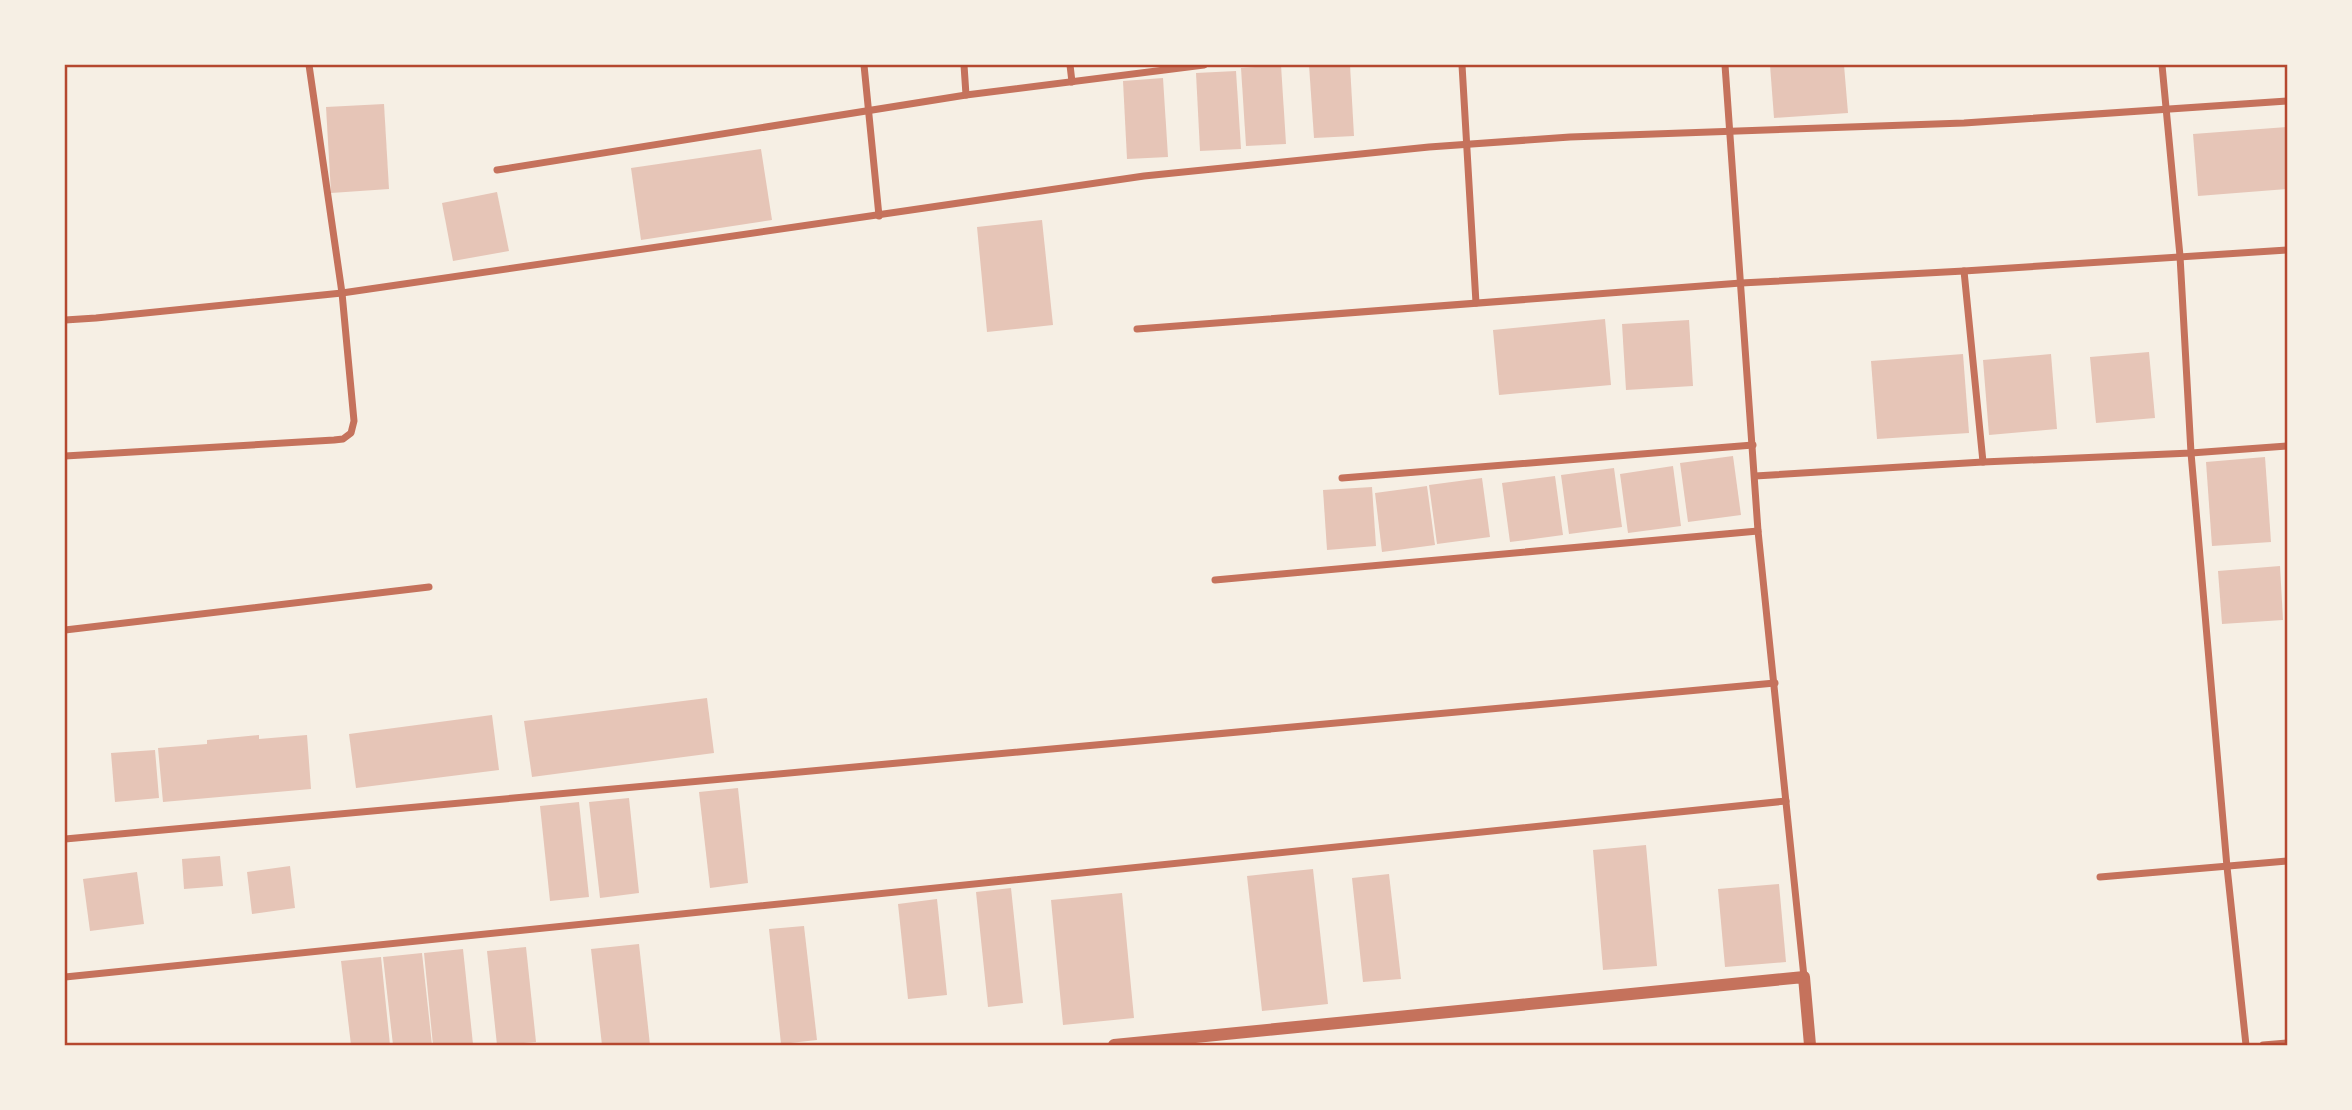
<svg xmlns="http://www.w3.org/2000/svg" width="2352" height="1110" font-family="Barlow,sans-serif">
<rect width="100%" height="100%" fill="#f6efe4"/>
<!-- building -->
<g fill="#e6c5b7">
<path d="M 1281,65 L 1286,144 L 1246,146 L 1241,68 Z"/>
<path d="M 1309,65 L 1350,65 L 1354,136 L 1314,138 Z"/>
<path d="M 1770,65 L 1844,65 L 1848,113 L 1774,118 Z"/>
<path d="M 1236,71 L 1241,149 L 1200,151 L 1196,73 Z"/>
<path d="M 1163,78 L 1168,157 L 1127,159 L 1123,81 Z"/>
<path d="M 384,104 L 389,189 L 331,193 L 326,107 Z"/>
<path d="M 2287,127 L 2287,189 L 2198,196 L 2193,134 Z"/>
<path d="M 761,149 L 772,220 L 641,240 L 631,168 Z"/>
<path d="M 497,192 L 509,251 L 453,261 L 442,203 Z"/>
<path d="M 1042,220 L 1053,325 L 987,332 L 977,227 Z"/>
<path d="M 1605,319 L 1611,385 L 1499,395 L 1493,330 Z"/>
<path d="M 1689,320 L 1693,386 L 1626,390 L 1622,324 Z"/>
<path d="M 2149,352 L 2155,418 L 2096,423 L 2090,357 Z"/>
<path d="M 1963,354 L 1969,433 L 1877,439 L 1871,361 Z"/>
<path d="M 2051,354 L 2057,429 L 1989,435 L 1983,360 Z"/>
<path d="M 1733,456 L 1741,515 L 1688,522 L 1680,463 Z"/>
<path d="M 2265,457 L 2271,542 L 2212,546 L 2206,462 Z"/>
<path d="M 1673,466 L 1681,526 L 1628,533 L 1620,474 Z"/>
<path d="M 1614,468 L 1622,527 L 1569,534 L 1561,475 Z"/>
<path d="M 1555,476 L 1563,535 L 1510,542 L 1502,483 Z"/>
<path d="M 1482,478 L 1490,537 L 1437,544 L 1429,485 Z"/>
<path d="M 1427,486 L 1435,545 L 1382,552 L 1375,493 Z"/>
<path d="M 1372,487 L 1376,546 L 1327,550 L 1323,490 Z"/>
<path d="M 2280,566 L 2283,620 L 2222,624 L 2218,571 Z"/>
<path d="M 707,698 L 714,753 L 532,777 L 524,721 Z"/>
<path d="M 492,715 L 499,770 L 356,788 L 349,734 Z"/>
<path d="M 259,735 L 259,739 L 307,735 L 311,789 L 163,802 L 158,748 L 207,744 L 207,740 Z"/>
<path d="M 155,750 L 159,798 L 115,802 L 111,753 Z"/>
<path d="M 738,788 L 748,883 L 710,888 L 699,792 Z"/>
<path d="M 629,798 L 639,893 L 600,898 L 589,802 Z"/>
<path d="M 579,802 L 589,897 L 550,901 L 540,806 Z"/>
<path d="M 1646,845 L 1657,966 L 1603,970 L 1593,850 Z"/>
<path d="M 220,856 L 223,886 L 184,889 L 182,859 Z"/>
<path d="M 290,866 L 295,908 L 252,914 L 247,872 Z"/>
<path d="M 1313,869 L 1328,1004 L 1262,1011 L 1247,876 Z"/>
<path d="M 137,872 L 144,924 L 90,931 L 83,879 Z"/>
<path d="M 1389,874 L 1401,979 L 1363,982 L 1352,878 Z"/>
<path d="M 1779,884 L 1786,962 L 1725,967 L 1718,889 Z"/>
<path d="M 1011,888 L 1023,1003 L 988,1007 L 976,892 Z"/>
<path d="M 1122,893 L 1134,1018 L 1063,1025 L 1051,900 Z"/>
<path d="M 937,899 L 947,995 L 908,999 L 898,904 Z"/>
<path d="M 804,926 L 817,1040 L 781,1044 L 769,929 Z"/>
<path d="M 639,944 L 650,1045 L 602,1045 L 591,949 Z"/>
<path d="M 526,947 L 536,1042 L 497,1045 L 487,951 Z"/>
<path d="M 463,949 L 473,1044 L 433,1045 L 424,953 Z"/>
<path d="M 422,953 L 432,1045 L 393,1045 L 383,957 Z"/>
<path d="M 381,957 L 390,1045 L 351,1045 L 341,961 Z"/>
</g>
<g fill="none" stroke-linecap="round" stroke-linejoin="round">
<!-- minor -->
<g stroke="#c5725c" stroke-width="7">
<path d="M 864,65 L 879,216"/>
<path d="M 964,65 L 966,95"/>
<path d="M 1070,65 L 1072,82"/>
<path d="M 1462,65 L 1476,303"/>
<path d="M 1725,65 L 1758,531 L 1804,977"/>
<path d="M 2162,65 L 2180,256 L 2191,453 L 2227,867 L 2246,1045"/>
<path d="M 497,170 L 966,95 L 1204,65"/>
<path d="M 1964,271 L 1983,462"/>
<path d="M 65,320 L 96,318 L 342,293 L 1144,176 L 1429,147 L 1570,137 L 1964,123 L 2287,101"/>
<path d="M 1137,329 L 1741,283 L 1964,271 L 2287,250"/>
<path d="M 65,456 L 334,440 L 343,439 L 351,433 L 354,421 L 342,293 L 309,65"/>
<path d="M 1755,476 L 1983,462 L 2191,453 L 2287,446"/>
<path d="M 1342,478 L 1753,445"/>
<path d="M 1215,580 L 1758,531"/>
<path d="M 65,630 L 429,587"/>
<path d="M 65,839 L 1775,683"/>
<path d="M 2100,877 L 2287,861"/>
<path d="M 65,977 L 1786,801"/>
<path d="M 2263,1045 L 2287,1043"/>
</g>
<!-- tertiary -->
<path stroke="#c5725c" stroke-width="12" d="M 1114,1045 L 1804,977 L 1810,1045"/>
</g>
<!-- border -->
<rect width="2352" height="1110" fill="none" stroke="#f6efe4" stroke-width="133"/>
<rect x="66" y="66" width="2220" height="978" fill="none" stroke="#b5482f" stroke-width="2.5"/>
</svg>
